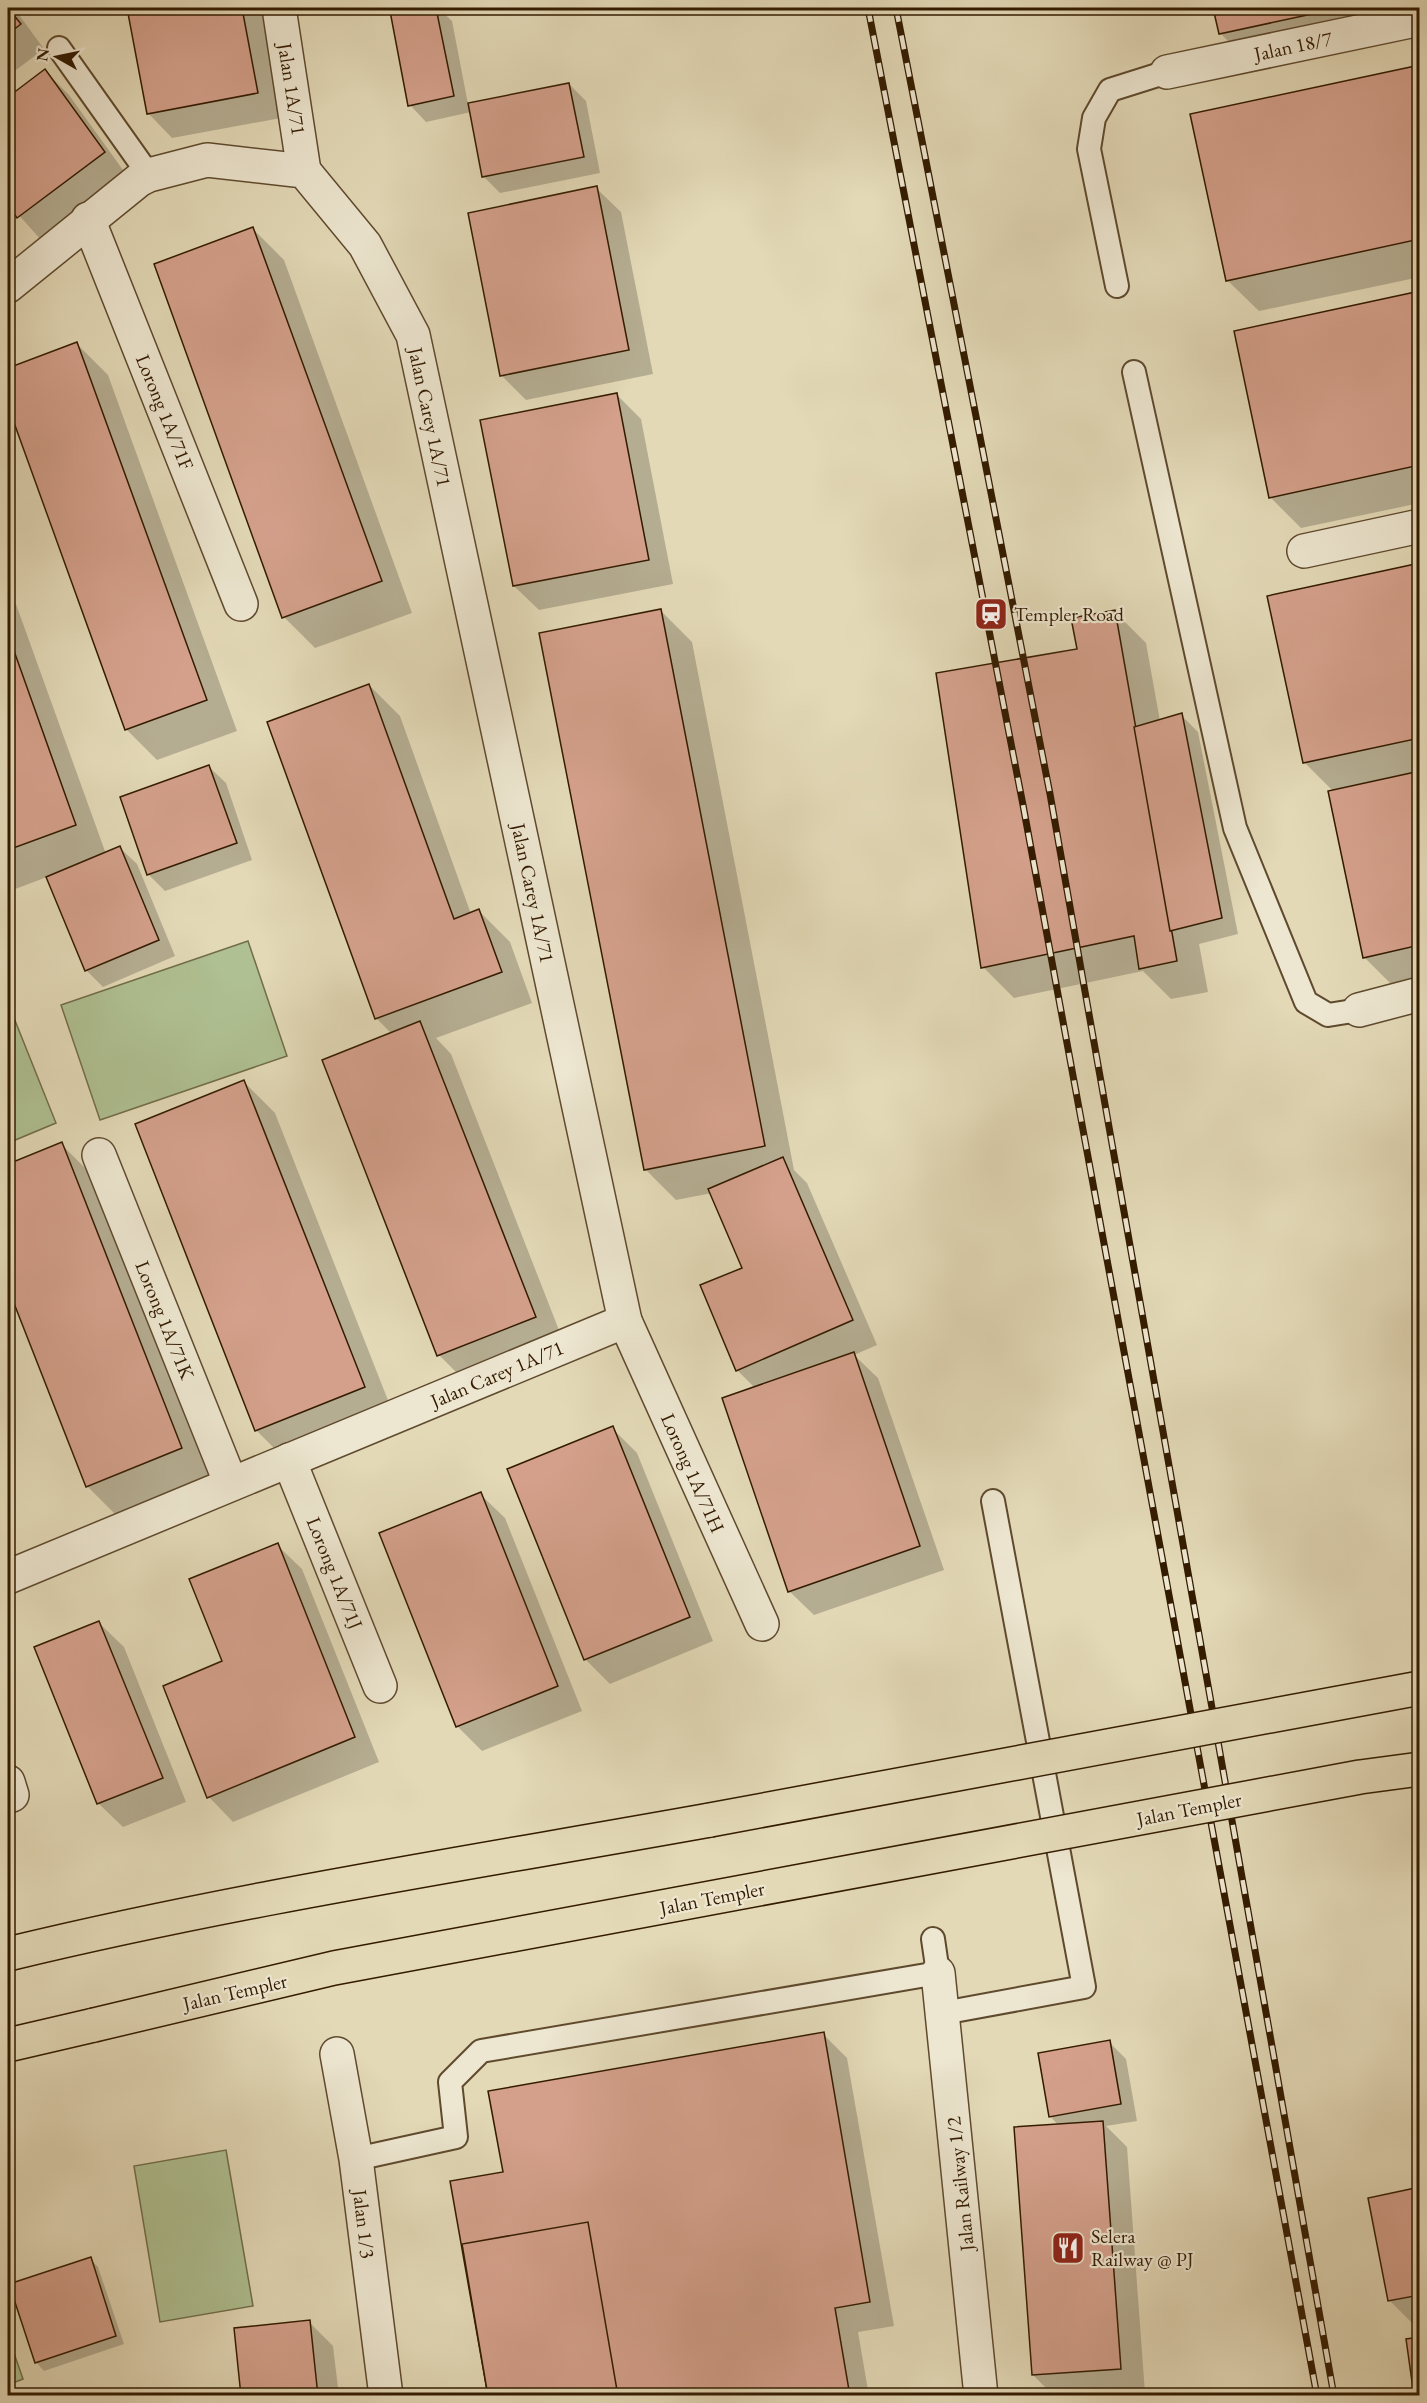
<svg xmlns="http://www.w3.org/2000/svg" width="1427" height="2403" font-family="'EB Garamond',serif">
<rect width="100%" height="100%" fill="#e3d9b7"/>
<filter id="stains"><feTurbulence type="fractalNoise" baseFrequency=".00333" numOctaves="4"/><feColorMatrix values="0 0 0 0 .2 0 0 0 0 .09 0 0 0 0 .02 0 0 0 .5 -.17"/></filter>
<radialGradient id="worn" r=".72"><stop offset=".6" stop-color="#630" stop-opacity="0"/><stop offset="1" stop-color="#630" stop-opacity=".3"/></radialGradient>
<!-- green -->
<g fill="#afc092" stroke="#716e49" stroke-width="1.5">
<path d="M 248,941 L 287,1056 L 100,1120 L 61,1005 Z"/>
<path d="M 8,1003 L 56,1123 L 8,1143 Z"/>
<path d="M 226,2150 L 253,2306 L 160,2322 L 134,2166 Z"/>
<path d="M 8,2336 L 23,2379 L 8,2385 L 8,2335 Z"/>
</g>
<!-- shadow -->
<g fill="#0003">
<path d="M 8,8 L 14,8 L 44,49 L 8,76 Z"/>
<path d="M 129,8 L 261,8 L 281,118 L 172,138 L 148,113 Z"/>
<path d="M 417,8 L 438,8 L 452,21 L 468,104 L 569,84 L 586,101 L 600,173 L 500,193 L 484,177 L 471,112 L 426,122 L 410,105 L 392,12 Z"/>
<path d="M 1215,8 L 1420,8 L 1251,64 L 1220,33 Z"/>
<path d="M 1420,66 L 1420,277 L 1259,311 L 1227,280 Z"/>
<path d="M 45,71 L 69,95 L 128,177 L 42,241 L 8,203 L 8,99 Z"/>
<path d="M 596,188 L 621,212 L 653,374 L 526,400 L 501,375 Z"/>
<path d="M 253,229 L 284,260 L 412,613 L 315,648 L 284,617 Z"/>
<path d="M 1420,293 L 1420,503 L 1301,528 L 1270,497 Z"/>
<path d="M 77,344 L 108,375 L 237,731 L 157,760 L 126,729 L 8,402 L 8,370 Z"/>
<path d="M 617,395 L 641,419 L 673,584 L 539,610 L 514,586 Z"/>
<path d="M 1420,564 L 1420,983 L 1395,988 L 1364,957 L 1334,792 L 1304,762 Z"/>
<path d="M 8,582 L 106,854 L 120,848 L 137,864 L 175,956 L 103,987 L 86,970 L 47,877 L 10,891 L 8,888 Z"/>
<path d="M 661,611 L 692,642 L 794,1170 L 807,1183 L 877,1345 L 854,1355 L 878,1378 L 944,1570 L 814,1615 L 789,1591 L 755,1388 L 737,1370 L 744,1268 L 712,1193 L 676,1200 L 645,1169 Z"/>
<path d="M 1115,612 L 1146,643 L 1160,721 L 1181,715 L 1198,732 L 1238,934 L 1199,944 L 1208,992 L 1171,999 L 1143,971 L 1014,998 L 983,967 L 1078,650 Z"/>
<path d="M 369,685 L 400,716 L 471,914 L 479,911 L 510,942 L 532,1003 L 436,1038 L 451,1054 L 566,1348 L 470,1386 L 439,1355 L 392,1034 L 376,1018 Z"/>
<path d="M 209,767 L 226,783 L 252,860 L 165,891 L 148,874 Z"/>
<path d="M 244,1082 L 275,1113 L 395,1418 L 287,1461 L 256,1430 Z"/>
<path d="M 61,1144 L 92,1175 L 212,1479 L 118,1517 L 87,1486 L 8,1284 L 8,1165 Z"/>
<path d="M 612,1428 L 637,1453 L 713,1641 L 610,1684 L 585,1659 Z"/>
<path d="M 480,1494 L 505,1518 L 582,1711 L 482,1751 L 458,1727 L 381,1534 Z"/>
<path d="M 277,1545 L 302,1569 L 379,1762 L 233,1822 L 209,1797 L 224,1662 Z"/>
<path d="M 99,1623 L 124,1647 L 186,1802 L 123,1827 L 98,1803 Z"/>
<path d="M 823,2034 L 847,2058 L 894,2326 L 858,2332 L 869,2396 L 489,2396 L 505,2173 Z"/>
<path d="M 1109,2042 L 1126,2059 L 1137,2121 L 1106,2126 L 1127,2147 L 1145,2393 L 1054,2396 L 1033,2375 L 1059,2126 L 1050,2116 Z"/>
<path d="M 1420,2189 L 1420,2323 L 1414,2325 L 1389,2300 Z"/>
<path d="M 90,2259 L 98,2267 L 124,2344 L 44,2371 L 36,2362 Z"/>
<path d="M 309,2322 L 333,2346 L 339,2396 L 243,2396 Z"/>
</g>
<!-- building -->
<g fill="#d4a08b" stroke="#331b00" stroke-width="1.5">
<path d="M 8,8 L 21,24 L 8,34 Z"/>
<path d="M 127,8 L 242,8 L 258,93 L 147,114 Z"/>
<path d="M 409,8 L 436,8 L 454,96 L 408,106 L 390,11 Z"/>
<path d="M 1213,8 L 1340,8 L 1219,34 Z"/>
<path d="M 1420,65 L 1420,239 L 1226,281 L 1190,114 Z"/>
<path d="M 45,69 L 105,152 L 17,218 L 8,205 L 8,97 Z"/>
<path d="M 569,83 L 584,157 L 482,177 L 468,103 Z"/>
<path d="M 597,186 L 629,350 L 500,376 L 468,213 Z"/>
<path d="M 253,227 L 382,581 L 282,618 L 154,264 Z"/>
<path d="M 1420,291 L 1420,465 L 1269,498 L 1234,331 Z"/>
<path d="M 77,342 L 207,700 L 125,730 L 8,406 L 8,368 Z"/>
<path d="M 617,393 L 649,560 L 513,586 L 480,420 Z"/>
<path d="M 1420,563 L 1420,738 L 1303,763 L 1267,596 Z"/>
<path d="M 661,609 L 765,1146 L 644,1170 L 539,633 Z"/>
<path d="M 1115,610 L 1177,961 L 1139,969 L 1134,936 L 981,968 L 936,673 L 1077,649 L 1071,618 Z"/>
<path d="M 8,634 L 76,825 L 8,850 Z"/>
<path d="M 369,684 L 454,919 L 479,909 L 502,972 L 375,1019 L 267,722 Z"/>
<path d="M 1182,713 L 1222,918 L 1170,931 L 1134,727 Z"/>
<path d="M 209,765 L 237,843 L 147,875 L 120,797 Z"/>
<path d="M 1420,771 L 1420,945 L 1363,958 L 1328,791 Z"/>
<path d="M 120,846 L 159,940 L 85,971 L 46,877 Z"/>
<path d="M 420,1021 L 536,1317 L 437,1356 L 322,1060 Z"/>
<path d="M 244,1080 L 365,1387 L 255,1431 L 135,1124 Z"/>
<path d="M 62,1142 L 182,1448 L 86,1487 L 8,1288 L 8,1164 Z"/>
<path d="M 783,1157 L 853,1320 L 736,1371 L 700,1285 L 742,1268 L 708,1189 Z"/>
<path d="M 854,1352 L 920,1546 L 788,1592 L 722,1398 Z"/>
<path d="M 613,1426 L 690,1617 L 584,1660 L 507,1469 Z"/>
<path d="M 481,1492 L 558,1686 L 456,1727 L 379,1533 Z"/>
<path d="M 278,1543 L 355,1737 L 207,1798 L 163,1686 L 222,1661 L 189,1579 Z"/>
<path d="M 99,1621 L 163,1778 L 97,1804 L 34,1647 Z"/>
<path d="M 824,2032 L 870,2302 L 835,2308 L 850,2396 L 488,2396 L 450,2181 L 503,2172 L 488,2091 Z"/>
<path d="M 1110,2040 L 1121,2104 L 1049,2117 L 1038,2053 Z"/>
<path d="M 1103,2121 L 1121,2369 L 1032,2375 L 1014,2127 Z"/>
<path d="M 1420,2187 L 1420,2295 L 1388,2301 L 1368,2198 Z"/>
<path d="M 588,2222 L 618,2396 L 488,2396 L 462,2244 Z"/>
<path d="M 91,2257 L 116,2336 L 35,2363 L 9,2284 Z"/>
<path d="M 310,2320 L 318,2396 L 241,2396 L 234,2328 Z"/>
<path d="M 1420,2337 L 1420,2396 L 1414,2396 L 1406,2339 Z"/>
</g>
<g fill="none" stroke-linecap="round" stroke-linejoin="round">
<!-- lane casing -->
<g stroke="#5f4a2e" stroke-width="26">
<g id="lane">
<path d="M 59,48 L 149,175"/>
<path d="M 1117,286 L 1089,149 L 1094,118 L 1110,90 L 1167,72"/>
<path d="M 1134,372 L 1235,828 L 1306,1002 L 1328,1015 L 1359,1010"/>
<path d="M 943,2013 L 1084,1987 L 993,1501"/>
<path d="M 356,2159 L 456,2137 L 450,2082 L 481,2051 L 938,1973 L 933,1939"/>
</g>
</g>
<!-- street casing -->
<g stroke="#5f4a2e" stroke-width="36">
<g id="street">
<path d="M 279,8 L 304,171"/>
<path d="M 1167,72 L 1420,19"/>
<path d="M 88,219 L 241,604"/>
<path d="M 8,286 L 139,180 L 149,175 L 207,160 L 304,171 L 365,245 L 413,335 L 625,1321 L 8,1577"/>
<path d="M 1304,551 L 1420,526"/>
<path d="M 1359,1010 L 1420,994"/>
<path d="M 99,1155 L 231,1484"/>
<path d="M 625,1321 L 762,1624"/>
<path d="M 289,1460 L 380,1686"/>
<path d="M 8,1782 L 12,1795"/>
<path d="M 938,1973 L 981,2396"/>
<path d="M 337,2054 L 356,2159 L 386,2396"/>
</g>
</g>
<!-- primary casing -->
<g stroke="#331b00" stroke-width="36">
<g id="primary">
<path d="M 8,1954 C 239,1898 476,1862 710,1820"/>
<path d="M 8,2045 L 94,2025"/>
</g>
</g>
<!-- lane -->
<use href="#lane" stroke="#ede6d0" stroke-width="22"/>
<!-- street -->
<use href="#street" stroke="#ede6d0" stroke-width="33"/>
<!-- primary -->
<use href="#primary" stroke="#e3d9b7" stroke-width="33"/>
<!-- rail casing -->
<g stroke="#331b00" stroke-width="7">
<g id="rail">
<path d="M 868,8 L 1023,805 L 1317,2396"/>
<path d="M 896,8 L 1050,794 L 1334,2396"/>
</g>
</g>
<!-- rail -->
<use href="#rail" stroke="#ede6d0" stroke-width="4.5" stroke-dasharray="14" stroke-linecap="butt"/>
<!-- primary-bridge casing -->
<g stroke="#331b00" stroke-width="36" stroke-linecap="butt">
<g id="primary-bridge">
<path d="M 710,1820 L 1420,1688"/>
<path d="M 94,2025 L 334,1968 L 1360,1777 L 1420,1769"/>
</g>
</g>
<!-- primary-bridge -->
<use href="#primary-bridge" stroke="#e3d9b7" stroke-width="33"/>
</g>
<!-- icons -->
<defs>
<g id="station-square" transform="scale(1.725)"><rect x="-9" y="-9" width="18" height="18" rx="4" fill="#8f2418" stroke="#ede6d0"/><path d="M-3-6H3Q5-6 5-4V2Q5 4 3 4L4.5 6H3L1.5 4h-3L-3 6H-4.5L-3 4Q-5 4-5 2V-4Q-5-6-3-6ZM-3.5-4v3h7v-3ZM-3.5 1v1.5H-2V1ZM2 1v1.5H3.5V1Z" fill="#fff"/></g>
<g id="restaurant-square" transform="scale(1.725)"><rect x="-9" y="-9" width="18" height="18" rx="4" fill="#8f2418" stroke="#ede6d0"/><path d="M-5-6h1v4h1v-4h1v4h1v-4h1v5L-1.5 .5V6h-2V.5L-5-1ZM5-6V6H3V1.5H1.5Q1.5-4 5-6Z" fill="#fff"/></g>
</defs>
<g fill-rule="evenodd">
<use href="#station-square" x="991" y="614"/>
<use href="#restaurant-square" x="1068" y="2248"/>
</g>
<g text-anchor="middle" dominant-baseline="central" stroke-width="4.5" stroke-linejoin="round" paint-order="stroke">
<!-- street labels -->
<g font-size="20" fill="#331b00" stroke="#ede6d0">
<text transform="translate(1293 46) rotate(-12)">Jalan 18/7</text>
<text transform="translate(292 89) rotate(81)">Jalan 1A/71</text>
<text transform="translate(165 412) rotate(68)">Lorong 1A/71F</text>
<text transform="translate(430 417) rotate(78)">Jalan Carey 1A/71</text>
<text transform="translate(533 893) rotate(78)">Jalan Carey 1A/71</text>
<text transform="translate(165 1320) rotate(68)">Lorong 1A/71K</text>
<text transform="translate(497 1374) rotate(-23)">Jalan Carey 1A/71</text>
<text transform="translate(693 1473) rotate(66)">Lorong 1A/71H</text>
<text transform="translate(335 1573) rotate(68)">Lorong 1A/71J</text>
<text transform="translate(1189 1809) rotate(-11)">Jalan Templer</text>
<text transform="translate(712 1898) rotate(-11)">Jalan Templer</text>
<text transform="translate(235 1992) rotate(-13)">Jalan Templer</text>
<text transform="translate(960 2184) rotate(-96)">Jalan Railway 1/2</text>
<text transform="translate(364 2224) rotate(83)">Jalan 1/3</text>
</g>
<!-- poi labels -->
<g font-size="20" fill="#331b00" stroke="#ede6d0" text-anchor="start">
<text x="1014" y="614">Templer Road</text>
<text x="1091" y="2236">Selera<tspan x="1091" dy="23">Railway @ PJ</tspan></text>
</g>
</g>
<!-- margin -->
<rect width="1427" height="2403" fill="none" stroke="#e3d9b7" stroke-width="30"/>
<rect x="9" y="9" width="1409" height="2385" fill="none" stroke="#331b00" stroke-width="3"/>
<rect x="15" y="15" width="1397" height="2373" fill="none" stroke="#331b00" stroke-width="1.5"/>
<!-- north arrow -->
<g transform="translate(57 57) rotate(279)" stroke="#ede6d0" stroke-width="4.5" paint-order="stroke">
<path d="M0-4.5L10 22L0 15L-10 22Z" fill="#331b00"/>
<text y="-9" font-size="16" font-weight="bold" text-anchor="middle" fill="#331b00">N</text>
</g>
<rect width="100%" height="100%" filter="url(#stains)"/>
<rect width="100%" height="100%" fill="url(#worn)"/>
</svg>
